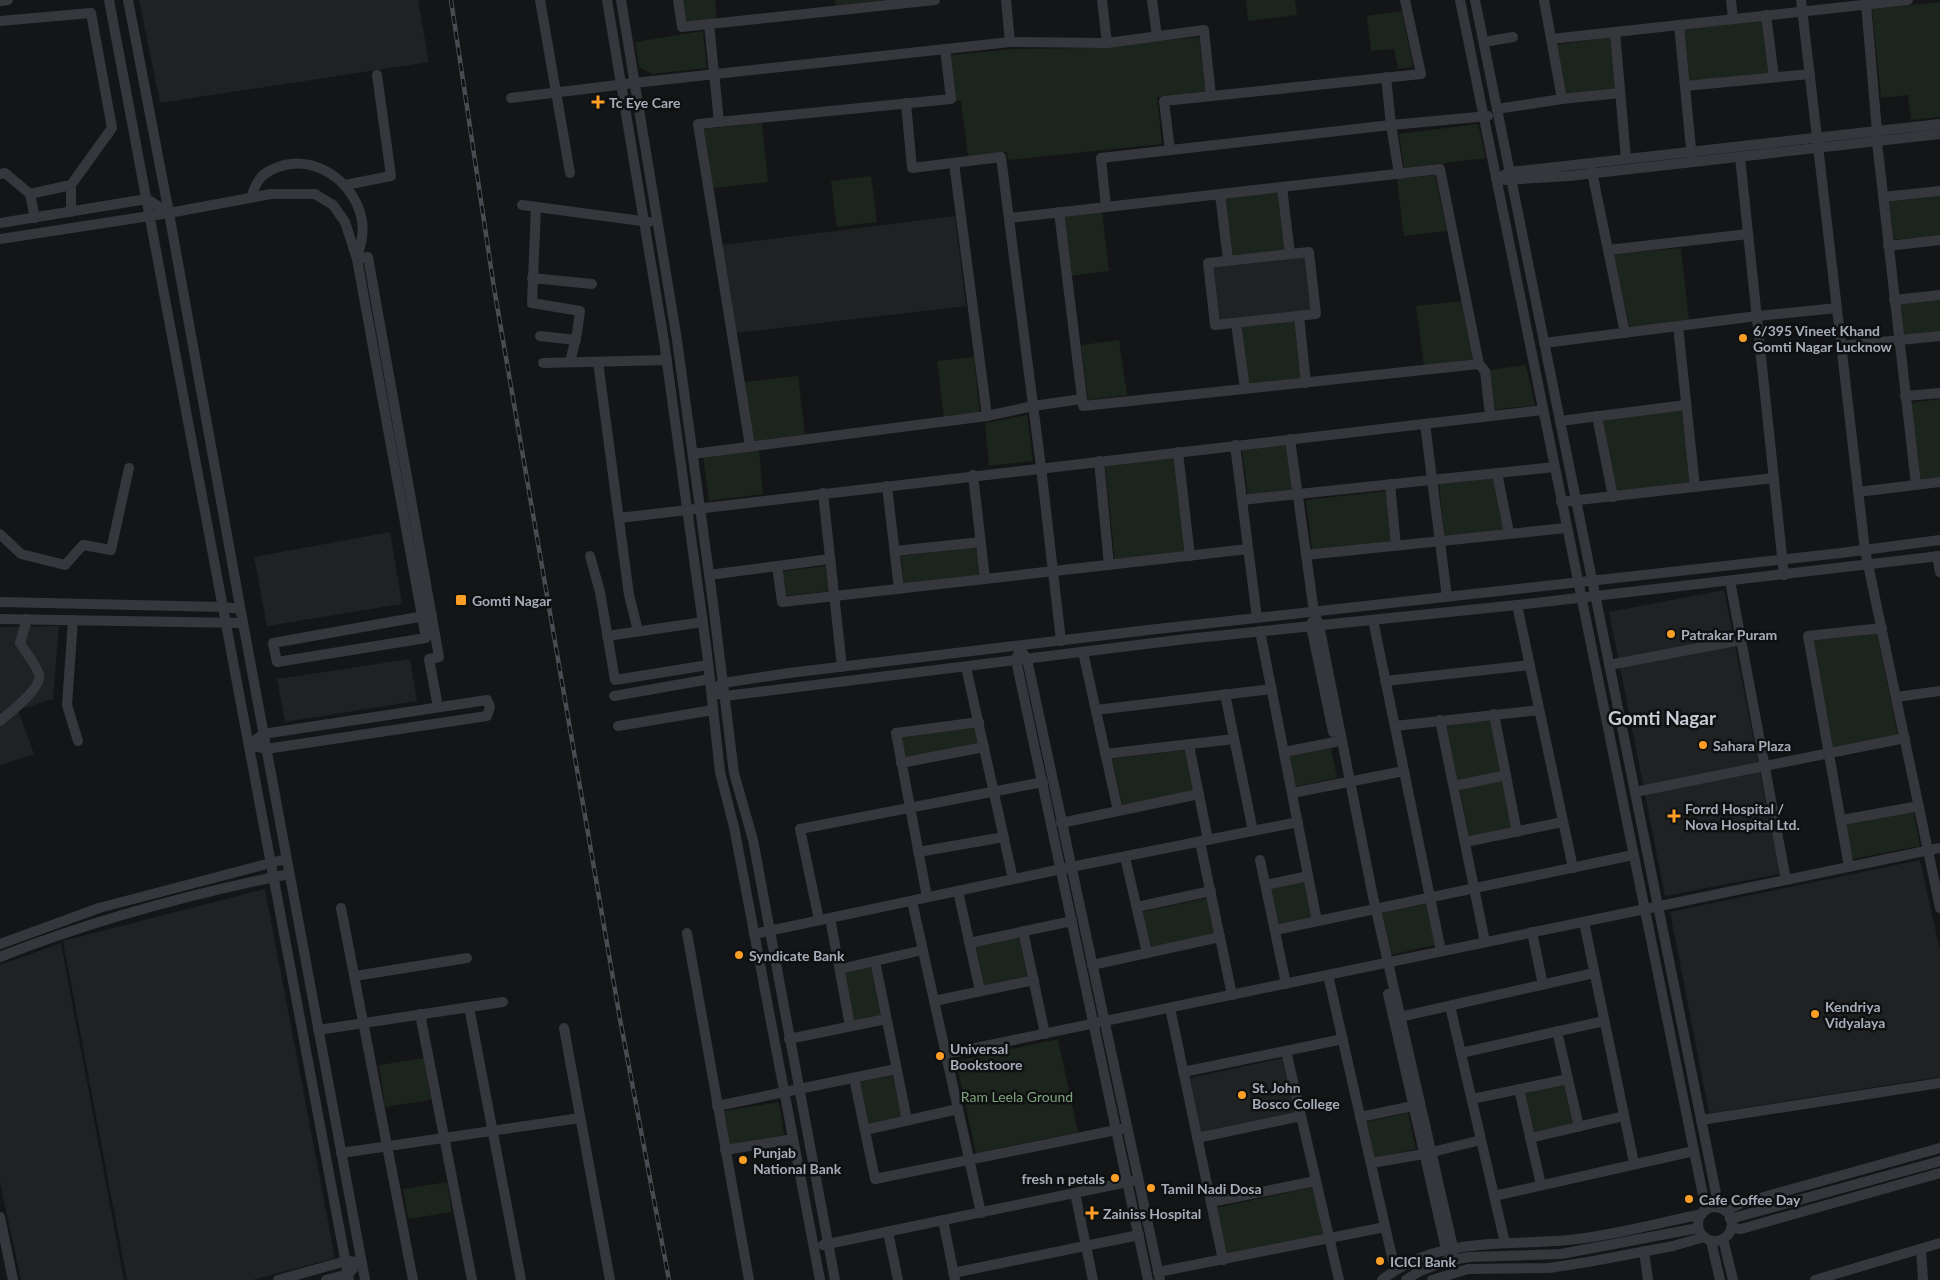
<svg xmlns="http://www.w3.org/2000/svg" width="1940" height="1280" font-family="Lato,sans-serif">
<rect width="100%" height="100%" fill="#141516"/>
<!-- built -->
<g fill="#202123">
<path d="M 139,0 L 418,0 L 429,62 L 160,103 Z"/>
<path d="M 955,216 L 966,306 L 736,333 L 722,245 Z"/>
<path d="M 1305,256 L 1312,311 L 1219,321 L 1212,266 Z"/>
<path d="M 390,532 L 402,604 L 267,626 L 254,557 Z"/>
<path d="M 1724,590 L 1780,874 L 1665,896 L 1609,612 Z"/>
<path d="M 59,626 L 53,699 L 18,710 L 34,754 L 0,765 L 0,627 Z"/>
<path d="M 410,659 L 417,701 L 285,722 L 277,679 Z"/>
<path d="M 1920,860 L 1940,951 L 1940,1077 L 1709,1113 L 1670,912 Z"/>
<path d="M 265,889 L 335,1258 L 252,1280 L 127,1280 L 63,941 Z"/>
<path d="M 61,943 L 124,1280 L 21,1280 L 0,1182 L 0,965 Z"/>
<path d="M 1283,1058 L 1295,1112 L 1201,1132 L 1190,1078 Z"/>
</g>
<!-- green -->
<g fill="#1c251d">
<path d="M 682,0 L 715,0 L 717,19 L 684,22 Z"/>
<path d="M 835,0 L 887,0 L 836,5 Z"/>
<path d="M 1246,0 L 1295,0 L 1297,15 L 1248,21 Z"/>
<path d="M 1940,2 L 1940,117 L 1911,120 L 1908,95 L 1881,98 L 1872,9 Z"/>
<path d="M 1402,11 L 1413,67 L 1398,69 L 1394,49 L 1371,51 L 1367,16 Z"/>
<path d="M 1763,20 L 1769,74 L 1690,82 L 1684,29 Z"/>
<path d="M 703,31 L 707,68 L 652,74 L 639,67 L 635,42 Z"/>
<path d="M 1199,37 L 1206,92 L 1157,97 L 1162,144 L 1008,160 L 1007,152 L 968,156 L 961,101 L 954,101 L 950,55 L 1015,49 L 1088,48 Z"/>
<path d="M 1611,37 L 1617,89 L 1565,95 L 1556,45 Z"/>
<path d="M 762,123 L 768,182 L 713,188 L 704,129 Z"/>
<path d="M 1478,124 L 1486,158 L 1404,168 L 1399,134 Z"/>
<path d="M 1435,175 L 1447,231 L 1404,236 L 1397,179 Z"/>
<path d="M 871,176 L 877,222 L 837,227 L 831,181 Z"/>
<path d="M 1279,191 L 1287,250 L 1231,257 L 1223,198 Z"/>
<path d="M 1940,196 L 1940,235 L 1891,240 L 1887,202 Z"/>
<path d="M 1102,212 L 1109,271 L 1071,276 L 1064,216 Z"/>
<path d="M 1681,248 L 1689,321 L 1630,328 L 1613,254 Z"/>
<path d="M 1940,300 L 1940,332 L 1902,336 L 1899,304 Z"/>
<path d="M 1461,301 L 1473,359 L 1424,366 L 1416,306 Z"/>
<path d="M 1295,319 L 1302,379 L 1248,385 L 1241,326 Z"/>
<path d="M 1119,340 L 1127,395 L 1088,400 L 1081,345 Z"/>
<path d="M 974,357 L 980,415 L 944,419 L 937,361 Z"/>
<path d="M 1526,365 L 1535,405 L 1493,410 L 1489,370 Z"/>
<path d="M 798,376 L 805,434 L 754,441 L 744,382 Z"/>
<path d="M 1940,399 L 1940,477 L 1919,479 L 1910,403 Z"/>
<path d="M 1681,410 L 1691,484 L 1616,492 L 1603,420 Z"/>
<path d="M 1027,415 L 1033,461 L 989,466 L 985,423 Z"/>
<path d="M 1287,444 L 1293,491 L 1248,497 L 1242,450 Z"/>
<path d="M 759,449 L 763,494 L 709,501 L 703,456 Z"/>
<path d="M 1176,457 L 1187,552 L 1115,560 L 1105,464 Z"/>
<path d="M 1495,477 L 1506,530 L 1444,536 L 1439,484 Z"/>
<path d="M 1386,491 L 1391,542 L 1312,550 L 1306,500 Z"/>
<path d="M 976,547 L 980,576 L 904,584 L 901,556 Z"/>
<path d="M 826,566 L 829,591 L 786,596 L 782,571 Z"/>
<path d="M 1877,633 L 1898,736 L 1832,749 L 1813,641 Z"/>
<path d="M 1491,720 L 1501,772 L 1457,782 L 1445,724 Z"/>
<path d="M 975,726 L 979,745 L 905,759 L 901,736 Z"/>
<path d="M 1331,748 L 1337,778 L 1294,787 L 1288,756 Z"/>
<path d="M 1186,750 L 1195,790 L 1123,807 L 1112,759 Z"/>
<path d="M 1504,780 L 1513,829 L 1469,837 L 1460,789 Z"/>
<path d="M 1913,808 L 1920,846 L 1852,859 L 1845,821 Z"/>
<path d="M 1305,881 L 1312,917 L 1277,924 L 1270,888 Z"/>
<path d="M 1208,898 L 1216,934 L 1149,948 L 1142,912 Z"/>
<path d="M 1426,904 L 1435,945 L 1390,955 L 1381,913 Z"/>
<path d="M 1019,936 L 1027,976 L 983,986 L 974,946 Z"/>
<path d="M 871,967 L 881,1017 L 854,1022 L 844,972 Z"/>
<path d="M 1058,1039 L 1078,1132 L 976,1153 L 956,1061 Z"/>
<path d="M 424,1058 L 431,1100 L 385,1107 L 379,1065 Z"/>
<path d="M 892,1075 L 902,1117 L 869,1125 L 859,1082 Z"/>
<path d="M 1565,1084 L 1574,1123 L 1533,1132 L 1525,1093 Z"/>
<path d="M 779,1102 L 784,1135 L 728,1145 L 723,1111 Z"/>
<path d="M 1408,1113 L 1416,1149 L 1374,1158 L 1366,1122 Z"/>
<path d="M 447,1182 L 452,1212 L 408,1219 L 403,1189 Z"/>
<path d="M 1314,1187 L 1324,1235 L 1226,1256 L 1215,1208 Z"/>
</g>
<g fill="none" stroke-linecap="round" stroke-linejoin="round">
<!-- minor -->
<g stroke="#35373c" stroke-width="10">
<path d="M 109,0 L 349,1280"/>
<path d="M 128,0 L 169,213 L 241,612 L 365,1280"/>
<path d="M 540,0 L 570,173"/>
<path d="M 607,0 L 664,341 L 707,653 L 720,772 L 734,827 L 820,1280"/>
<path d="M 621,0 L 677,340 L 713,603 L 734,773 L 753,840 L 835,1280"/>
<path d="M 678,0 L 682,27 L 935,0"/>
<path d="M 1006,0 L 1010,42"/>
<path d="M 1102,0 L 1107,43"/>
<path d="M 1152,0 L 1157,36"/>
<path d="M 1460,0 L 1706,1210"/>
<path d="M 1475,0 L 1719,1208"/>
<path d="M 1544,0 L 1562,99"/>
<path d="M 1731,0 L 1733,19"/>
<path d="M 1801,0 L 1865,550 L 1940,908"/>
<path d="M 0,1 L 8,0"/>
<path d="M 1866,4 L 1877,131 L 1877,142 L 1916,485"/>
<path d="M 1766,15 L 1774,77"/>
<path d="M 0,21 L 91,13 L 112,128 L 71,185 L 30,194"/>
<path d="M 709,24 L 719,122"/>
<path d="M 1679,25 L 1692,159"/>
<path d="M 1615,32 L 1626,159"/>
<path d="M 1551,39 L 1908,0"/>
<path d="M 1484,42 L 1513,37"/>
<path d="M 1386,77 L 1391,125 L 1399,174"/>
<path d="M 1685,86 L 1810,74"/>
<path d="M 511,98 L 634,83 L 1010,42 L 1107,43 L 1204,30 L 1211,96"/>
<path d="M 906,103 L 912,168 L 1001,157 L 1041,467 L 1061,641"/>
<path d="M 1497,109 L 1562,99 L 1620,93"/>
<path d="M 1170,150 L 1164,101 L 1421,74 L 1405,0"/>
<path d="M 1740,157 L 1784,575"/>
<path d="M 954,163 L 987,416"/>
<path d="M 1591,167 L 1625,333"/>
<path d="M 0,174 L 5,173 L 30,194 L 35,218"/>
<path d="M 1496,179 L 1510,172 L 1940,124"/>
<path d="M 1505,180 L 1569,176 L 1940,134"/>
<path d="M 71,185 L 71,212"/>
<path d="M 345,185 L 391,176 L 377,75"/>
<path d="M 1282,187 L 1290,254"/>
<path d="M 1220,194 L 1228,260"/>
<path d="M 1883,197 L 1940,191"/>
<path d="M 251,198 C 253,192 255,185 259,180 C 263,173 271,170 278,167 C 314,154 352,180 361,216 C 365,231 361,244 357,258"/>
<path d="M 522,205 L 649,222"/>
<path d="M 536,207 L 532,303 L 580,311 L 577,333 L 570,362"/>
<path d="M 1106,207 L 1101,158 L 1391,125 L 1488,116"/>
<path d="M 1059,212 L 1083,406 L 1479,364"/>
<path d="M 1009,218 L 1440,169 L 1479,364 L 1485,371 L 1490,416"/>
<path d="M 0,223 L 147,199 L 169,213"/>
<path d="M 0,239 L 169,213 L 271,194 L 315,194 L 333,205 L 345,222 L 357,259 L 426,638 L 277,662 L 273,643 L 413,618 L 432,615"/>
<path d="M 1888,246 L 1940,240"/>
<path d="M 1608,250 L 1748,234"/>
<path d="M 1309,252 L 1316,314 L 1215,325 L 1208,263 Z"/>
<path d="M 357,259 L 368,257 L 439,657 L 429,659 L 438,707"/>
<path d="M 532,278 L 592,284"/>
<path d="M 1894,300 L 1940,295"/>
<path d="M 1299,316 L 1306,383"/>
<path d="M 1236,323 L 1245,389"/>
<path d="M 1678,326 L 1695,487"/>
<path d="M 540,336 L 576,340"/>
<path d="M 1544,343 L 1757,316 L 1837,308"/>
<path d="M 1841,346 L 1940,336"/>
<path d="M 598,362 L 629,595 L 638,631"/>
<path d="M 543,363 L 667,360"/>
<path d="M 1905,396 L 1940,393"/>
<path d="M 1597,416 L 1613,497"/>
<path d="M 1560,421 L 1686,405"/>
<path d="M 1425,424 L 1447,597"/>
<path d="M 1290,439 L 1314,612 L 1319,625 L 1373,897 L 1453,1247 L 1452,1260"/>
<path d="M 1235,445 L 1257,618"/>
<path d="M 750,446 L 698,124 L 951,99 L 945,49"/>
<path d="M 1178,452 L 1190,556"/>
<path d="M 693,454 L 987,416 L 1033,406 L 1082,399"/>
<path d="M 1099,461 L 1109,565"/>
<path d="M 1497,473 L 1509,533"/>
<path d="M 973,475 L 985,579"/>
<path d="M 1390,484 L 1396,545"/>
<path d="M 887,486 L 899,589"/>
<path d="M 1858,492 L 1940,482"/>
<path d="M 823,493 L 842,667"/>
<path d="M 1242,500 L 1554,467"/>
<path d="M 1561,502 L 1774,478"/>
<path d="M 619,518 L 1543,410"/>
<path d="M 0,534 L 21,554 L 65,565 L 83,545 L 111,550 L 129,468"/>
<path d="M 895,551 L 981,542"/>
<path d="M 1306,555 L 1566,528"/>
<path d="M 590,556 L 600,592 L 615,680 L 708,665"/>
<path d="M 1937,556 L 1940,572"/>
<path d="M 777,566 L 782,602 L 1248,549"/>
<path d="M 709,575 L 830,559"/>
<path d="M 1730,581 L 1786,880"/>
<path d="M 0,602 L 223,607 L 240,609"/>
<path d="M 1517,605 L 1573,868"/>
<path d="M 0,619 L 243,623"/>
<path d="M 73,620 L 67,705 L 78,741"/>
<path d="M 1373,620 L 1441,951"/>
<path d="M 1312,622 L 1311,626 L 1333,732"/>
<path d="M 1260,631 L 1317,921"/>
<path d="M 607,636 L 703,622"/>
<path d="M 1083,652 L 1118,811"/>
<path d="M 1023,653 L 1027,659 L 1160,1280"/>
<path d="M 1018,654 L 1016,660 L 1148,1280"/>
<path d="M 1609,665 L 1741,640"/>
<path d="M 966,667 L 1013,879"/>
<path d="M 1385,681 L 1530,665"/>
<path d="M 718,686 L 723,683 L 789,673 L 1148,630 L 1841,553 L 1940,540"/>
<path d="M 719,694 L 725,696 L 1186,639 L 1517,605 L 1940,556"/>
<path d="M 1225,694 L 1253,831"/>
<path d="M 614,696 L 710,679"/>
<path d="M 1896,697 L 1940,691"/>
<path d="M 487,700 L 490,707 L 487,716 L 266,749 L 249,745 L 263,734 Z"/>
<path d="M 1096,710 L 1272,689"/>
<path d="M 1494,714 L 1517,832"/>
<path d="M 1440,720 L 1485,942"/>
<path d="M 0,721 C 10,712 43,688 39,674 C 35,663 26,653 20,643 L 27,619"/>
<path d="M 618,726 L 713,710"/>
<path d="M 1395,726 L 1539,710"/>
<path d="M 1189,745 L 1208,840"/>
<path d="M 1284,752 L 1335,742"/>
<path d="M 1105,754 L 1234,739"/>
<path d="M 901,763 L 984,747"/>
<path d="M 1454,786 L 1506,775"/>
<path d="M 1635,792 L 1905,738"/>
<path d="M 1292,793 L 1404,771"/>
<path d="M 1842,820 L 1919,806"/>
<path d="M 1061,823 L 1199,794"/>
<path d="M 1200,842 L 1232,995"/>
<path d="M 1465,842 L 1563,822"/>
<path d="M 918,852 L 1004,837"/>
<path d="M 1125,857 L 1147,953"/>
<path d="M 1260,860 L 1286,984"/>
<path d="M 1849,867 L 1808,636 L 1882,628"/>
<path d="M 1266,885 L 1308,876"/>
<path d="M 958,891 L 980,991"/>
<path d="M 927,897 L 896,733 L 979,722"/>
<path d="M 912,901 L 981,1213"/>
<path d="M 1137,907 L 1211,891"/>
<path d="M 341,908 L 413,1280"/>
<path d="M 830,918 L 850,1026"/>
<path d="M 819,920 L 800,829 L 1043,782"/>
<path d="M 1584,922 L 1634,1163"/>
<path d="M 1275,930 L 1633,855"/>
<path d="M 1023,931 L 1045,1034"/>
<path d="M 1532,932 L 1543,985"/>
<path d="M 687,933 L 749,1280"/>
<path d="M 754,934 L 1071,867 L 1298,822"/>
<path d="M 969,943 L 1072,921"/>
<path d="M 0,944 L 99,908 L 286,859"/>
<path d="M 0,957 C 93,920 191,894 289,874"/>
<path d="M 875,961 L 907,1120"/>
<path d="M 1092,965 L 1220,937"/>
<path d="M 840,969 L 923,950"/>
<path d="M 1328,975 L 1395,1270"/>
<path d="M 355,976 L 467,958"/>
<path d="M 1388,994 L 1446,1249 L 1452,1260"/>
<path d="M 934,1001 L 1034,980"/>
<path d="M 1450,1006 L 1505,1243"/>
<path d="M 469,1007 L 521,1280"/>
<path d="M 1170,1008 L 1223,1260"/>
<path d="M 420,1014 L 472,1280"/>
<path d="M 1400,1017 L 1594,973"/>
<path d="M 564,1028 L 610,1280"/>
<path d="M 318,1030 L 503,1002"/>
<path d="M 1557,1031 L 1579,1127"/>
<path d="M 789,1039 L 886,1019"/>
<path d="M 1286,1051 L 1339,1280"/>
<path d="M 1461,1053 L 1604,1021"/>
<path d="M 946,1054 L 1940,848"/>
<path d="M 1183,1072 L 1343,1039"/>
<path d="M 854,1078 L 875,1179 L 1121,1129"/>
<path d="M 1519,1089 L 1541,1185"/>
<path d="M 1472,1099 L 1568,1079"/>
<path d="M 717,1106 L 896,1069"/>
<path d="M 1360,1117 L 1413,1106"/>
<path d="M 1701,1120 L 1940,1083"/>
<path d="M 865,1130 L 958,1109"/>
<path d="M 1197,1138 L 1301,1116"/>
<path d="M 1530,1138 L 1624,1116"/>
<path d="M 725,1150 L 793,1139"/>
<path d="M 341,1153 L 580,1118"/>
<path d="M 1371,1163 L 1424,1154 L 1481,1140"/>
<path d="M 1075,1193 L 1093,1280"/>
<path d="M 1494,1196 L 1694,1151"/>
<path d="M 1211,1202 L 1316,1181"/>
<circle cx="1715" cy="1224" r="17"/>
<path d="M 1725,1211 L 1742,1203 L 1940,1148"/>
<path d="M 0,1217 L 13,1280"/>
<path d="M 1730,1219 L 1940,1161"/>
<path d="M 943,1220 L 955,1280"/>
<path d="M 1731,1228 L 1741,1229 L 1940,1173"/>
<path d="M 888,1232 L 898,1280"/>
<path d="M 1723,1239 L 1733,1280"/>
<path d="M 1711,1241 L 1720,1280"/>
<path d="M 823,1245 L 1132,1181"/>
<path d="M 1921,1249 L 1923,1280"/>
<path d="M 1644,1251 L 1648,1280"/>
<path d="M 1158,1272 L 1385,1227"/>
<path d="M 953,1273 L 1139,1235"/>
<path d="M 278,1280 L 346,1261 L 362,1262"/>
<path d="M 326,1280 L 348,1274 L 353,1269"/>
<path d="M 1382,1280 C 1437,1236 1503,1246 1568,1240 C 1612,1236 1658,1223 1702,1214"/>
<path d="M 1406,1280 L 1420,1271 L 1447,1261 L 1469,1257 L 1561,1254 L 1698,1228"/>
<path d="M 1432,1280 L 1468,1269 L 1549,1268 L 1588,1262 L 1673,1246 L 1704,1237"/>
<path d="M 1815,1280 L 1940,1243"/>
</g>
<!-- rail casing -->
<g stroke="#484b51" stroke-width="4.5">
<path id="rail" d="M 451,0 L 494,288 L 620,1019 L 669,1280"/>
</g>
<!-- rail -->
<use href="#rail" stroke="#0f1011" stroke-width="2.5" stroke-dasharray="8" stroke-linecap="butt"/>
</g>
<!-- markers -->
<g fill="#fd9f26" stroke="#0f1011" stroke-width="2">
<path d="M595.5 94.5h5v5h5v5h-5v5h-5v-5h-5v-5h5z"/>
<circle cx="1743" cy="338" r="5"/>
<rect x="455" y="594" width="12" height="12" rx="2.5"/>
<circle cx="1671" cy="634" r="5"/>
<circle cx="1703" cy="745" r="5"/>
<path d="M1671.5 808.5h5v5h5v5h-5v5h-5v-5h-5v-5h5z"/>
<circle cx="739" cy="955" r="5"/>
<circle cx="1815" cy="1014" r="5"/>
<circle cx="940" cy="1056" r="5"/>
<circle cx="1242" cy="1095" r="5"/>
<circle cx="743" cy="1160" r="5"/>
<circle cx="1115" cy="1178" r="5"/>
<circle cx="1151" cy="1188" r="5"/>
<circle cx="1689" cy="1199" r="5"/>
<path d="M1089.5 1205.5h5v5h5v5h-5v5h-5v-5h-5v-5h5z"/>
<circle cx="1380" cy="1261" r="5"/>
</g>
<g text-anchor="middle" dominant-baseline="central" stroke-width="5" stroke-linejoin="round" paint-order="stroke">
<!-- poi labels -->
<g font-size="14" font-weight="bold" fill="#a5adb8" stroke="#0f1011" text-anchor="start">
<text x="609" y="102">Tc Eye Care</text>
<text x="1753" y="330">6/395 Vineet Khand<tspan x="1753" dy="16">Gomti Nagar Lucknow</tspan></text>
<text x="472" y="600">Gomti Nagar</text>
<text x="1681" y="634">Patrakar Puram</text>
<text x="1713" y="745">Sahara Plaza</text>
<text x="1685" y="808">Forrd Hospital /<tspan x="1685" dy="16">Nova Hospital Ltd.</tspan></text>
<text x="749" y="955">Syndicate Bank</text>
<text x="1825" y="1006">Kendriya<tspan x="1825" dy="16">Vidyalaya</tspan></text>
<text x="950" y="1048">Universal<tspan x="950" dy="16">Bookstoore</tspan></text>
<text x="1252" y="1087">St. John<tspan x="1252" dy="16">Bosco College</tspan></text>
<text x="753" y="1152">Punjab<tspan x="753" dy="16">National Bank</tspan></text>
<text x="1105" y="1178" text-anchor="end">fresh n petals</text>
<text x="1161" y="1188">Tamil Nadi Dosa</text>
<text x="1699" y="1199">Cafe Coffee Day</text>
<text x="1103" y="1213">Zainiss Hospital</text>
<text x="1390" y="1261">ICICI Bank</text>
</g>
<!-- park labels -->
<g font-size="14" fill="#7da47b" stroke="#0f1011">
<text x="1017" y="1096">Ram Leela Ground</text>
</g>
<!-- district labels -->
<g font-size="19" font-weight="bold" fill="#c7cbd3" stroke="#0f1011">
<text x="1662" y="717">Gomti Nagar</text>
</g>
</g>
</svg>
